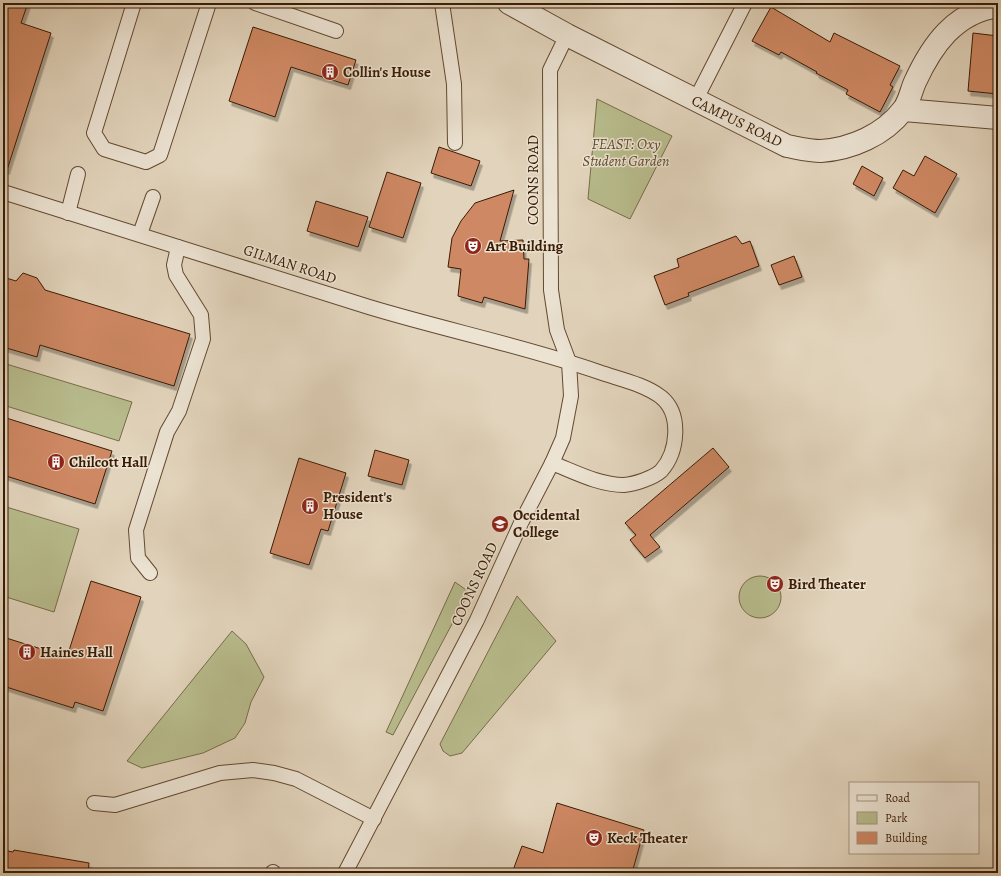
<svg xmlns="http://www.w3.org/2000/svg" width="1001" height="876" font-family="Alegreya,serif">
<defs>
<filter id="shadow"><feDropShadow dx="2.5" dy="4.5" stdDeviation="0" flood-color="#0004"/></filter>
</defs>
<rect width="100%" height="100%" fill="#e2d4bc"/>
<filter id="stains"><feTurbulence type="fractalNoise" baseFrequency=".005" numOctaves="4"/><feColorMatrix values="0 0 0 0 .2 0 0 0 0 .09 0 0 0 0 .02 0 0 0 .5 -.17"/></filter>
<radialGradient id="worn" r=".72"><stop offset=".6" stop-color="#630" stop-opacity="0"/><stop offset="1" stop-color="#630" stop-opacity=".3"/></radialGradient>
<!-- green -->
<g fill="#b8bc8d" stroke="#786c48">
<path d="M 597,99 L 672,136 L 630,219 L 588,199 Z"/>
<path d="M 3,363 L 132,402 L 119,441 L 3,405 Z"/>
<path d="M 3,506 L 79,529 L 54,612 L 3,596 Z"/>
<circle cx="760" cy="597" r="21"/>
<path d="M 455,582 L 469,592 L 393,735 L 386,732 Z"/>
<path d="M 517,596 L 556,641 L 462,753 L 450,756 L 443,751 L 440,744 Z"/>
<path d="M 232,631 L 246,644 L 264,677 L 251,702 L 245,723 L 235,738 L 203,753 L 142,768 L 127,761 Z"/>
</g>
<!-- building -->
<g fill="#ce8864" stroke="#391b03" filter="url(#shadow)">
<path d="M 3,3 L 28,3 L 21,23 L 51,33 L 7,170 L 3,169 Z"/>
<path d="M 771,7 L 830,42 L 834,33 L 900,66 L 890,85 L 893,87 L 880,112 L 846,94 L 848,90 L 816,73 L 817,72 L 781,52 L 779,55 L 752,41 Z"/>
<path d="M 253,27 L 356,60 L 348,85 L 291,67 L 275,117 L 229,101 Z"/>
<path d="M 973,33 L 998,36 L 998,94 L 968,91 Z"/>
<path d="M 439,147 L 480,161 L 471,186 L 431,173 Z"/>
<path d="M 925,156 L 957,174 L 935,213 L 893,188 L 903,170 L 914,176 Z"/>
<path d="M 862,166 L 883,178 L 874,196 L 853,184 Z"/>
<path d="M 387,172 L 421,183 L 403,238 L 369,227 Z"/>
<path d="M 514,190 L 500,241 L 523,240 L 524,259 L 529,259 L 525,309 L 484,297 L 482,303 L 458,296 L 461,269 L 448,267 L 452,238 L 461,221 L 475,203 Z"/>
<path d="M 316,201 L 368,217 L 358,247 L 307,231 Z"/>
<path d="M 736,236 L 742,244 L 750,241 L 759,266 L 688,293 L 689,296 L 665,305 L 654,276 L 679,267 L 677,259 Z"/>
<path d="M 794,256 L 802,277 L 779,285 L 771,265 Z"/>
<path d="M 23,273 L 37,278 L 45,290 L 190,334 L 174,386 L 40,345 L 37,357 L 3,347 L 3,277 L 16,281 Z"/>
<path d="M 3,417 L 112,451 L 95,504 L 3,475 Z"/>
<path d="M 713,448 L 729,467 L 650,535 L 660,547 L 645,558 L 630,540 L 636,535 L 625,523 Z"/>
<path d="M 375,450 L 409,460 L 402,485 L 368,476 Z"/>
<path d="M 299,458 L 346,473 L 328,531 L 321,529 L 309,565 L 270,553 Z"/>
<path d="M 91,581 L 141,597 L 103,711 L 75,702 L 73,708 L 3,686 L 3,637 L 67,657 Z"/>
<path d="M 557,803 L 644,830 L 632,873 L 512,873 L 522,846 L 543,853 Z"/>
<path d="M 3,850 L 13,852 L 14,850 L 89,863 L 88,873 L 3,873 Z"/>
</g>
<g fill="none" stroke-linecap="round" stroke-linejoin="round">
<!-- lane casing -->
<g stroke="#634931" stroke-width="16">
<g id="lane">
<path d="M 134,3 L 94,133 L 104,149 L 146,162 L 160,155 L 209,3"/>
<path d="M 255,3 L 336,31"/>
<path d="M 442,3 L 454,84 L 455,143"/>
<path d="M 695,101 L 745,3"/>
<path d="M 3,192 L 369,307 C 445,330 524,346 599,372 C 619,379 644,384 661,397 C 682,414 678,452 661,471 C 653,478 635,484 624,485 C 599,485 575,472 552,463"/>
<path d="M 68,213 L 78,174"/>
<path d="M 140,234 L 153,197"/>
<path d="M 150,573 L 138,558 L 136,530 L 167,432 L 179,411 L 203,339 L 201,315 L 176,275 L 174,265 L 178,247"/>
<path d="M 94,803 L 115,805 L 220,773 L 253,770 L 274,773 L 296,779 L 374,819"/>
<path d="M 273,873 L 273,872"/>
<path d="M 345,873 L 477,620 L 521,523 L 552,463 L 563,438 L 571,396 L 569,362 L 557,330 L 551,290 L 550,70 L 567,35"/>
</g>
</g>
<!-- street casing -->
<g stroke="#634931" stroke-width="24">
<g id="street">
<path d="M 509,3 L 567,35 L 787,146 C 798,148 810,151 821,151 C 851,149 884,135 903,110 C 909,103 911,91 915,82 C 932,45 955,12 998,6"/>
<path d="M 904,110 L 998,118"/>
</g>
</g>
<!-- lane -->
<use href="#lane" stroke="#ece3d3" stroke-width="14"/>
<!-- street -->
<use href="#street" stroke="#ece3d3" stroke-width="22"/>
</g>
<!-- icons -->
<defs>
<g id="building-disc" transform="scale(0.9)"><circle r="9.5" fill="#8f2418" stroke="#ece3d3"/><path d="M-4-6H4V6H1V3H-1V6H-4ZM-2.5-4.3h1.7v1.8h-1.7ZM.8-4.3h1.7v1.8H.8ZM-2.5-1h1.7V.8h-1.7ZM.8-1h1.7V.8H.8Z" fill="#fff"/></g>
<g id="theatre-disc" transform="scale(0.9)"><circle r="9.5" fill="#8f2418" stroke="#ece3d3"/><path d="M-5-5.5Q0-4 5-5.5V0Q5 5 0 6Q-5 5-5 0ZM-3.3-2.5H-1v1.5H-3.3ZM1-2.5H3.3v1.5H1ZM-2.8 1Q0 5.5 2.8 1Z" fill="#fff"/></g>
<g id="university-disc" transform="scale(0.9)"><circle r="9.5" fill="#8f2418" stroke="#ece3d3"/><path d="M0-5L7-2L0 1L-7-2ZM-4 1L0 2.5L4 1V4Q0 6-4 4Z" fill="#fff"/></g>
</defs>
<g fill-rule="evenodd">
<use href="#building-disc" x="330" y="72"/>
<use href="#theatre-disc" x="473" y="246"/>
<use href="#building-disc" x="56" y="462"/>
<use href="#building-disc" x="310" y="506"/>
<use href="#university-disc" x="500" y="524"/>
<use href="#theatre-disc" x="775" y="584"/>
<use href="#building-disc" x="27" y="652"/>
<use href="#theatre-disc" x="594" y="838"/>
</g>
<g text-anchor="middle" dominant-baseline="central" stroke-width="3" stroke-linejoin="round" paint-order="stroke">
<!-- poi labels -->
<g font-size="15" font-weight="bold" fill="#391b03" stroke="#ece3d3" text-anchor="start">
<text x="343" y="72">Collin's House</text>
<text x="486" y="246">Art Building</text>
<text x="69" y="462">Chilcott Hall</text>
<text x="323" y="497">President's<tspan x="323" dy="17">House</tspan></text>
<text x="513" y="515">Occidental<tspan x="513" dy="17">College</tspan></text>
<text x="788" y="584">Bird Theater</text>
<text x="40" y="652">Haines Hall</text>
<text x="607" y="838">Keck Theater</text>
</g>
<!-- street labels -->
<g font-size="15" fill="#391b03" stroke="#ece3d3">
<text transform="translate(737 121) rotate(26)">CAMPUS ROAD</text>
<text transform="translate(533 180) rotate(-90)">COONS ROAD</text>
<text transform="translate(290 264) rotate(18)">GILMAN ROAD</text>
<text transform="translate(474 584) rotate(-65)">COONS ROAD</text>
</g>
<!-- park labels -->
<g font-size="15" font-style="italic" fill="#5f4b2c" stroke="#ece3d3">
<text x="626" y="144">FEAST: Oxy<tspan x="626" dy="17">Student Garden</tspan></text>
</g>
</g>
<!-- margin -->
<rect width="1001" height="876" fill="none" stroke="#e2d4bc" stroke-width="16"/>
<rect x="4" y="4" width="993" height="868" fill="none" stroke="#391b03" stroke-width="2"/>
<rect x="8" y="8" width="985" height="860" fill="none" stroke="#391b03"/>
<!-- legend -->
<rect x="849" y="782" width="130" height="72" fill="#ece3d3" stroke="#a49380"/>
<rect x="857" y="795" width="20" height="6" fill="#ece3d3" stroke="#a49380"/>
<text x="885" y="802" font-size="12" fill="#391b03">Road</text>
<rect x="857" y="812" width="20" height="12" fill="#b8bc8d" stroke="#a49380"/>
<text x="885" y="822" font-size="12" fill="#391b03">Park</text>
<rect x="857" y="832" width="20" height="12" fill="#ce8864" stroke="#a49380"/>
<text x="885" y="842" font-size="12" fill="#391b03">Building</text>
<rect width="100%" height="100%" filter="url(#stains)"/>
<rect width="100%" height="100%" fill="url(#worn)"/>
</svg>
